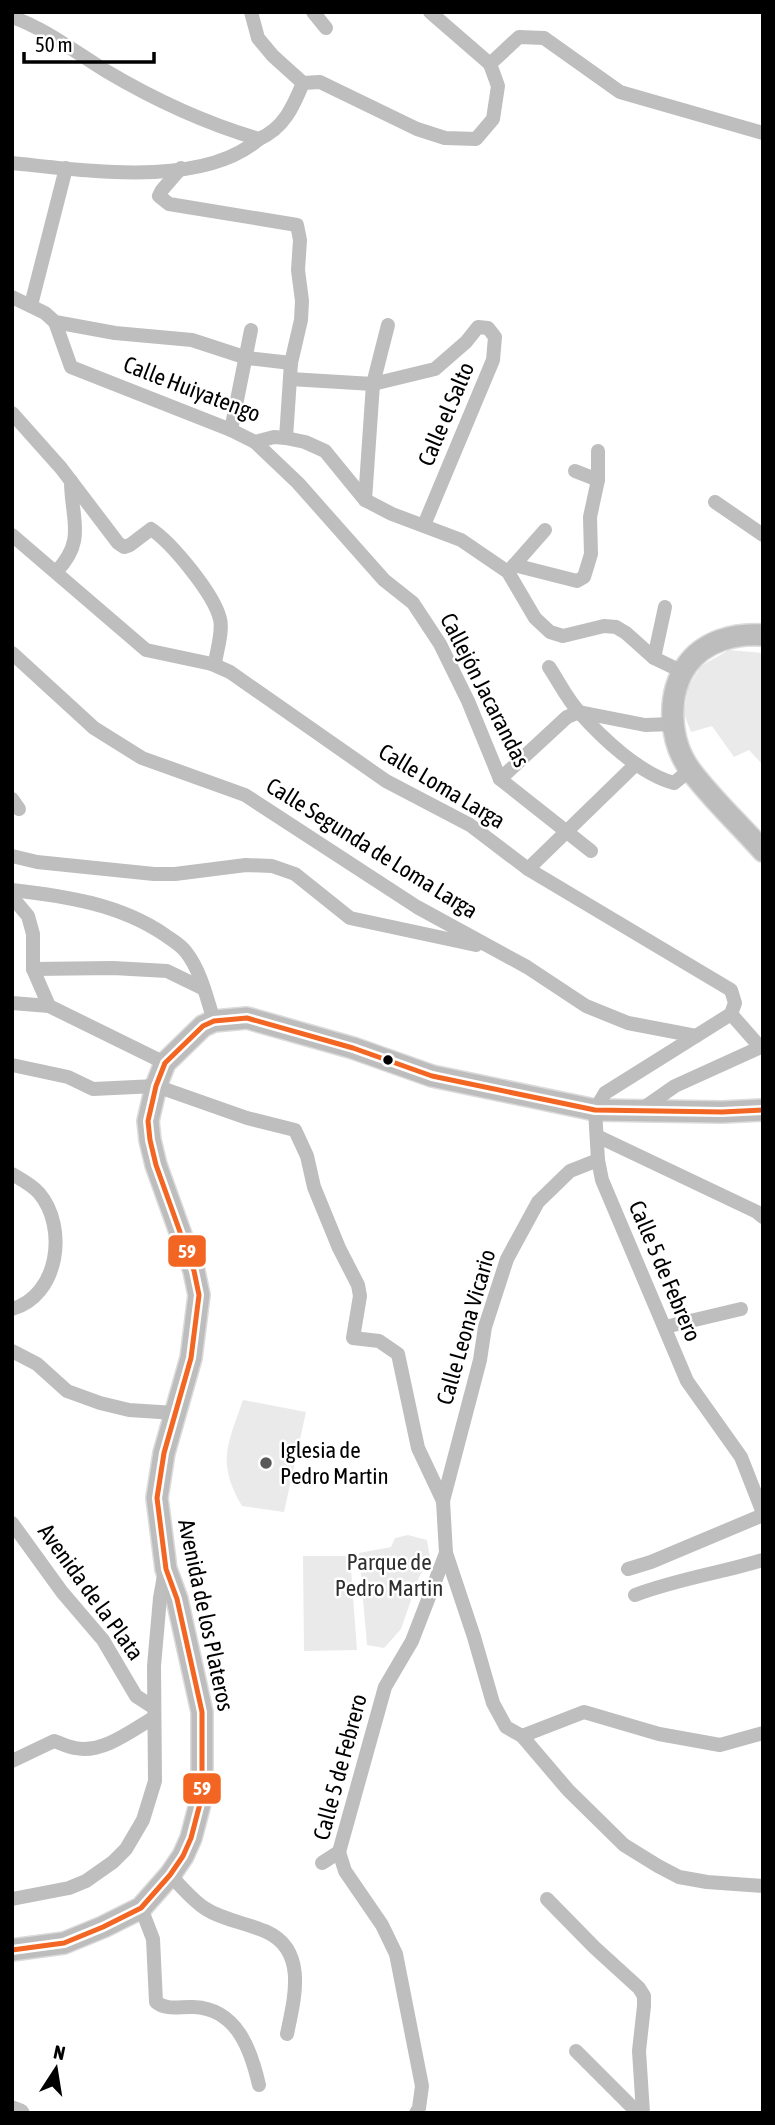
<svg xmlns="http://www.w3.org/2000/svg" width="775" height="2125" font-family="'Asap Condensed',sans-serif">
<rect width="100%" height="100%" fill="#fff"/>
<!-- green -->
<g fill="#eaeaea">
<path d="M 729,650 L 763,653 L 763,765 L 749,750 L 734,757 L 712,726 L 691,732 L 684,714 L 688,688 L 701,666 Z"/>
<path d="M 243,1400 L 306,1412 L 284,1512 L 242,1506 C 216,1462 228,1444 243,1400 Z"/>
<path d="M 408,1535 L 427,1540 L 430,1558 L 419,1577 L 401,1629 L 384,1648 L 367,1645 L 359,1553 L 391,1547 L 395,1538 Z"/>
<path d="M 303,1556 L 350,1556 L 357,1650 L 304,1651 Z"/>
</g>
<g fill="none" stroke-linecap="round" stroke-linejoin="round">
<!-- primary casing -->
<g stroke="#dbdbdb" stroke-width="24">
<g id="primary">
<path d="M 763,635 C 735,633 704,641 687,665 C 666,695 669,742 691,771 C 712,799 740,825 763,851"/>
<path d="M 12,1950 L 64,1943 L 103,1927 L 141,1908 L 170,1875 L 183,1856 L 191,1838 L 202,1796 L 202,1712 L 177,1599 L 166,1569 L 157,1498 L 164,1453 L 191,1358 L 199,1295 L 194,1271 L 156,1165 L 150,1140 L 148,1121 L 156,1086 L 165,1063 L 203,1026 L 214,1021 L 247,1018 L 353,1048 L 432,1076 L 595,1110 L 722,1112 L 763,1110"/>
</g>
</g>
<!-- street -->
<g stroke="#bebebe" stroke-width="14">
<path d="M 251,12 L 258,38 L 273,56 L 303,83"/>
<path d="M 313,12 L 326,28"/>
<path d="M 430,12 L 490,64"/>
<path d="M 12,17 C 46,29 75,52 106,71 C 155,100 204,123 259,139 C 284,128 293,107 303,83"/>
<path d="M 303,83 L 320,82 L 417,129 L 445,138 L 476,139 L 493,119 L 498,86 L 490,64 L 519,37 L 544,38 L 620,92 L 763,133"/>
<path d="M 12,163 C 83,170 202,189 259,139"/>
<path d="M 181,168 L 162,190 L 159,196 L 169,204 L 297,225 L 300,240 L 298,270 L 302,301 L 301,320 L 291,363 L 286,438"/>
<path d="M 12,297 L 45,313 L 55,322 L 71,367 L 231,430 L 255,442 L 274,437 L 286,438 L 305,442 L 325,451 L 365,500 L 392,514 L 461,540 L 508,572 L 535,618 L 550,632 L 563,636 L 604,626 L 616,627 L 626,633 L 654,658 L 683,672"/>
<path d="M 31,305 L 66,168"/>
<path d="M 55,322 L 115,333 L 192,340 L 247,358 L 291,363"/>
<path d="M 290,379 L 373,384 L 435,369 L 466,342 L 478,327 L 488,328 L 495,337 L 493,360 L 424,525"/>
<path d="M 12,413 L 61,468 L 118,543 L 124,547 L 130,545 L 151,529 C 172,543 214,594 220,619 C 223,631 217,650 215,663 L 212,664"/>
<path d="M 231,430 L 251,330"/>
<path d="M 255,442 L 298,483 L 384,580 L 413,603 L 440,644 L 468,701 L 500,779 L 591,851"/>
<path d="M 575,471 L 598,480"/>
<path d="M 365,500 L 373,384 L 388,325"/>
<path d="M 715,502 L 763,535"/>
<path d="M 12,535 L 146,650 L 212,664 L 230,672 L 386,781 L 470,825 L 528,869 L 731,990 L 735,1003 L 731,1014 L 605,1093 L 595,1110 L 598,1160 L 602,1180 L 687,1381 L 741,1457 L 763,1513"/>
<path d="M 514,565 L 577,581 L 584,577 L 591,554 L 590,517 L 598,480 L 598,451"/>
<path d="M 509,571 L 545,530"/>
<path d="M 56,572 C 87,540 71,519 71,481"/>
<path d="M 12,653 L 94,728 L 142,758 L 245,795 L 417,907 L 527,967 L 586,1006 L 628,1023 L 696,1036"/>
<path d="M 654,658 L 665,607"/>
<path d="M 549,667 C 559,682 567,699 579,712 C 602,738 640,774 674,783 L 690,770"/>
<path d="M 500,779 L 567,717 L 579,712 L 645,725 L 673,724"/>
<path d="M 12,799 L 19,809"/>
<path d="M 12,856 L 37,862 L 154,874 L 175,874 L 246,865 L 272,866 L 295,874 L 350,918 L 476,945"/>
<path d="M 528,869 L 636,764"/>
<path d="M 12,890 C 65,896 120,904 165,935 C 172,940 181,945 186,952 C 201,971 207,999 214,1021"/>
<path d="M 12,897 L 28,916 L 33,934 L 33,969 L 49,1006"/>
<path d="M 33,969 L 113,968 L 167,971 L 204,989"/>
<path d="M 12,1003 L 49,1006 L 165,1063"/>
<path d="M 731,1014 L 760,1047"/>
<path d="M 12,1065 L 68,1077 L 93,1089 L 156,1086 L 247,1118 L 295,1130 L 307,1156 L 314,1187 L 339,1248 L 358,1285 L 360,1296 L 353,1338 L 379,1341 L 398,1354 L 418,1448 L 443,1501 L 446,1553 L 474,1637 L 493,1703 L 506,1727 L 522,1736 L 568,1790 L 624,1845 L 658,1866 L 679,1877 L 707,1882 L 763,1886"/>
<path d="M 642,1109 L 675,1086 L 763,1046"/>
<path d="M 597,1136 L 757,1212 L 763,1217"/>
<path d="M 12,1174 C 22,1180 32,1185 39,1193 C 68,1227 59,1296 12,1309"/>
<path d="M 665,1327 L 741,1309"/>
<path d="M 12,1351 L 37,1364 L 67,1391 L 100,1403 L 129,1410 L 175,1413"/>
<path d="M 443,1501 L 480,1360 L 485,1327 L 507,1259 L 538,1202 L 570,1171 L 598,1160"/>
<path d="M 12,1523 L 62,1592 L 103,1640 L 136,1696 L 153,1707"/>
<path d="M 628,1569 L 651,1562 L 763,1515"/>
<path d="M 635,1595 C 677,1579 720,1573 763,1560"/>
<path d="M 522,1736 L 584,1712 L 659,1734 L 720,1745 L 763,1733"/>
<path d="M 12,1761 L 54,1741 C 60,1743 68,1747 75,1748 C 102,1754 131,1731 153,1718"/>
<path d="M 322,1863 L 339,1852"/>
<path d="M 170,1875 C 181,1886 193,1901 206,1909 C 223,1920 247,1923 267,1932 C 308,1951 294,2000 287,2034"/>
<path d="M 12,1899 L 69,1888 L 86,1881 L 113,1862 L 126,1849 L 143,1820 L 155,1781 L 154,1666 L 160,1598 L 165,1570"/>
<path d="M 547,1899 L 594,1947 L 639,1988 L 644,1996 L 644,2006 L 639,2051 L 643,2113"/>
<path d="M 141,1908 L 153,1939 L 156,2002 C 167,2011 181,2006 194,2007 C 237,2009 251,2050 259,2085"/>
<path d="M 576,2051 L 638,2113"/>
<path d="M 416,2113 L 419,2108 L 422,2086 L 396,1954 L 382,1925 L 345,1871 L 339,1852 L 385,1687 L 412,1641 L 446,1553"/>
</g>
<!-- secondary -->
<path stroke="#c1c1c1" stroke-width="19" d="M 12,2110 L 20,2113"/>
<!-- primary -->
<use href="#primary" stroke="#bdbdbd" stroke-width="21"/>
<!-- bus-1 casing -->
<g stroke="#fff" stroke-width="10">
<path id="bus-1" d="M 12,1950 L 64,1943 L 103,1927 L 141,1908 L 170,1875 L 183,1856 L 191,1838 L 202,1796 L 202,1712 L 177,1599 L 166,1569 L 157,1498 L 164,1453 L 191,1358 L 199,1295 L 194,1271 L 156,1165 L 150,1140 L 148,1121 L 156,1086 L 165,1063 L 203,1026 L 214,1021 L 247,1018 L 353,1048 L 432,1076 L 595,1110 L 722,1112 L 763,1110"/>
</g>
<!-- bus-1 -->
<use href="#bus-1" stroke="#f26522" stroke-width="5"/>
</g>
<!-- markers -->
<circle fill="#000" stroke="#fff" stroke-width="2.5" cx="388" cy="1060" r="6"/>
<circle fill="#595959" stroke="#fff" stroke-width="2.5" cx="266" cy="1463" r="7"/>
<g text-anchor="middle" dominant-baseline="central" stroke-width="5" stroke-linejoin="round" paint-order="stroke">
<!-- street labels -->
<g font-size="23" fill="#000" stroke="#fff">
<text transform="translate(192 389) rotate(21)">Calle Huiyatengo</text>
<text transform="translate(446 414) rotate(-67)">Calle el Salto</text>
<text transform="translate(485 690) rotate(63)">Callejón Jacarandas</text>
<text transform="translate(442 786) rotate(31)">Calle Loma Larga</text>
<text transform="translate(372 848) rotate(32)">Calle Segunda de Loma Larga</text>
<text transform="translate(665 1271) rotate(67)">Calle 5 de Febrero</text>
<text transform="translate(466 1327) rotate(-74)">Calle Leona Vicario</text>
<text transform="translate(91 1592) rotate(54)">Avenida de la Plata</text>
<text transform="translate(206 1615) rotate(78)">Avenida de los Plateros</text>
<text transform="translate(340 1767) rotate(-75)">Calle 5 de Febrero</text>
</g>
<!-- poi labels -->
<g font-size="23" fill="#000" stroke="#fff" text-anchor="start">
<text x="280" y="1450">Iglesia de<tspan x="280" dy="26">Pedro Martin</tspan></text>
</g>
<!-- park labels -->
<g font-size="23" fill="#2f2f2f" stroke="#fff">
<text x="389" y="1562">Parque de<tspan x="389" dy="26">Pedro Martin</tspan></text>
</g>
</g>
<g stroke="#fff" stroke-width="2.5">
<rect x="167" y="1234" width="40" height="34" rx="7" fill="#f26522"/>
<rect x="182" y="1772" width="40" height="33" rx="7" fill="#f26522"/>
</g>
<g font-size="19" text-anchor="middle" font-weight="bold" fill="#fff">
<text x="187" y="1258">59</text>
<text x="202" y="1795">59</text>
</g>
<!-- border -->
<rect width="775" height="2125" fill="none" stroke="#000000" stroke-width="28"/>
<!-- north arrow -->
<g transform="translate(56 2069) rotate(12)" stroke="#ffffff" stroke-width="5" paint-order="stroke">
<path d="M0-5L12 26L0 18L-12 26Z" fill="#000000"/>
<text y="-10" font-size="19" font-weight="bold" text-anchor="middle" fill="#000000">N</text>
</g>
<!-- scale -->
<path d="M24 52v10h130v-10" fill="none" stroke="#000000" stroke-width="3.5"/>
<text x="35" y="52" font-size="21" fill="#000000" stroke="#ffffff" stroke-width="5" paint-order="stroke">50 m</text>
</svg>
